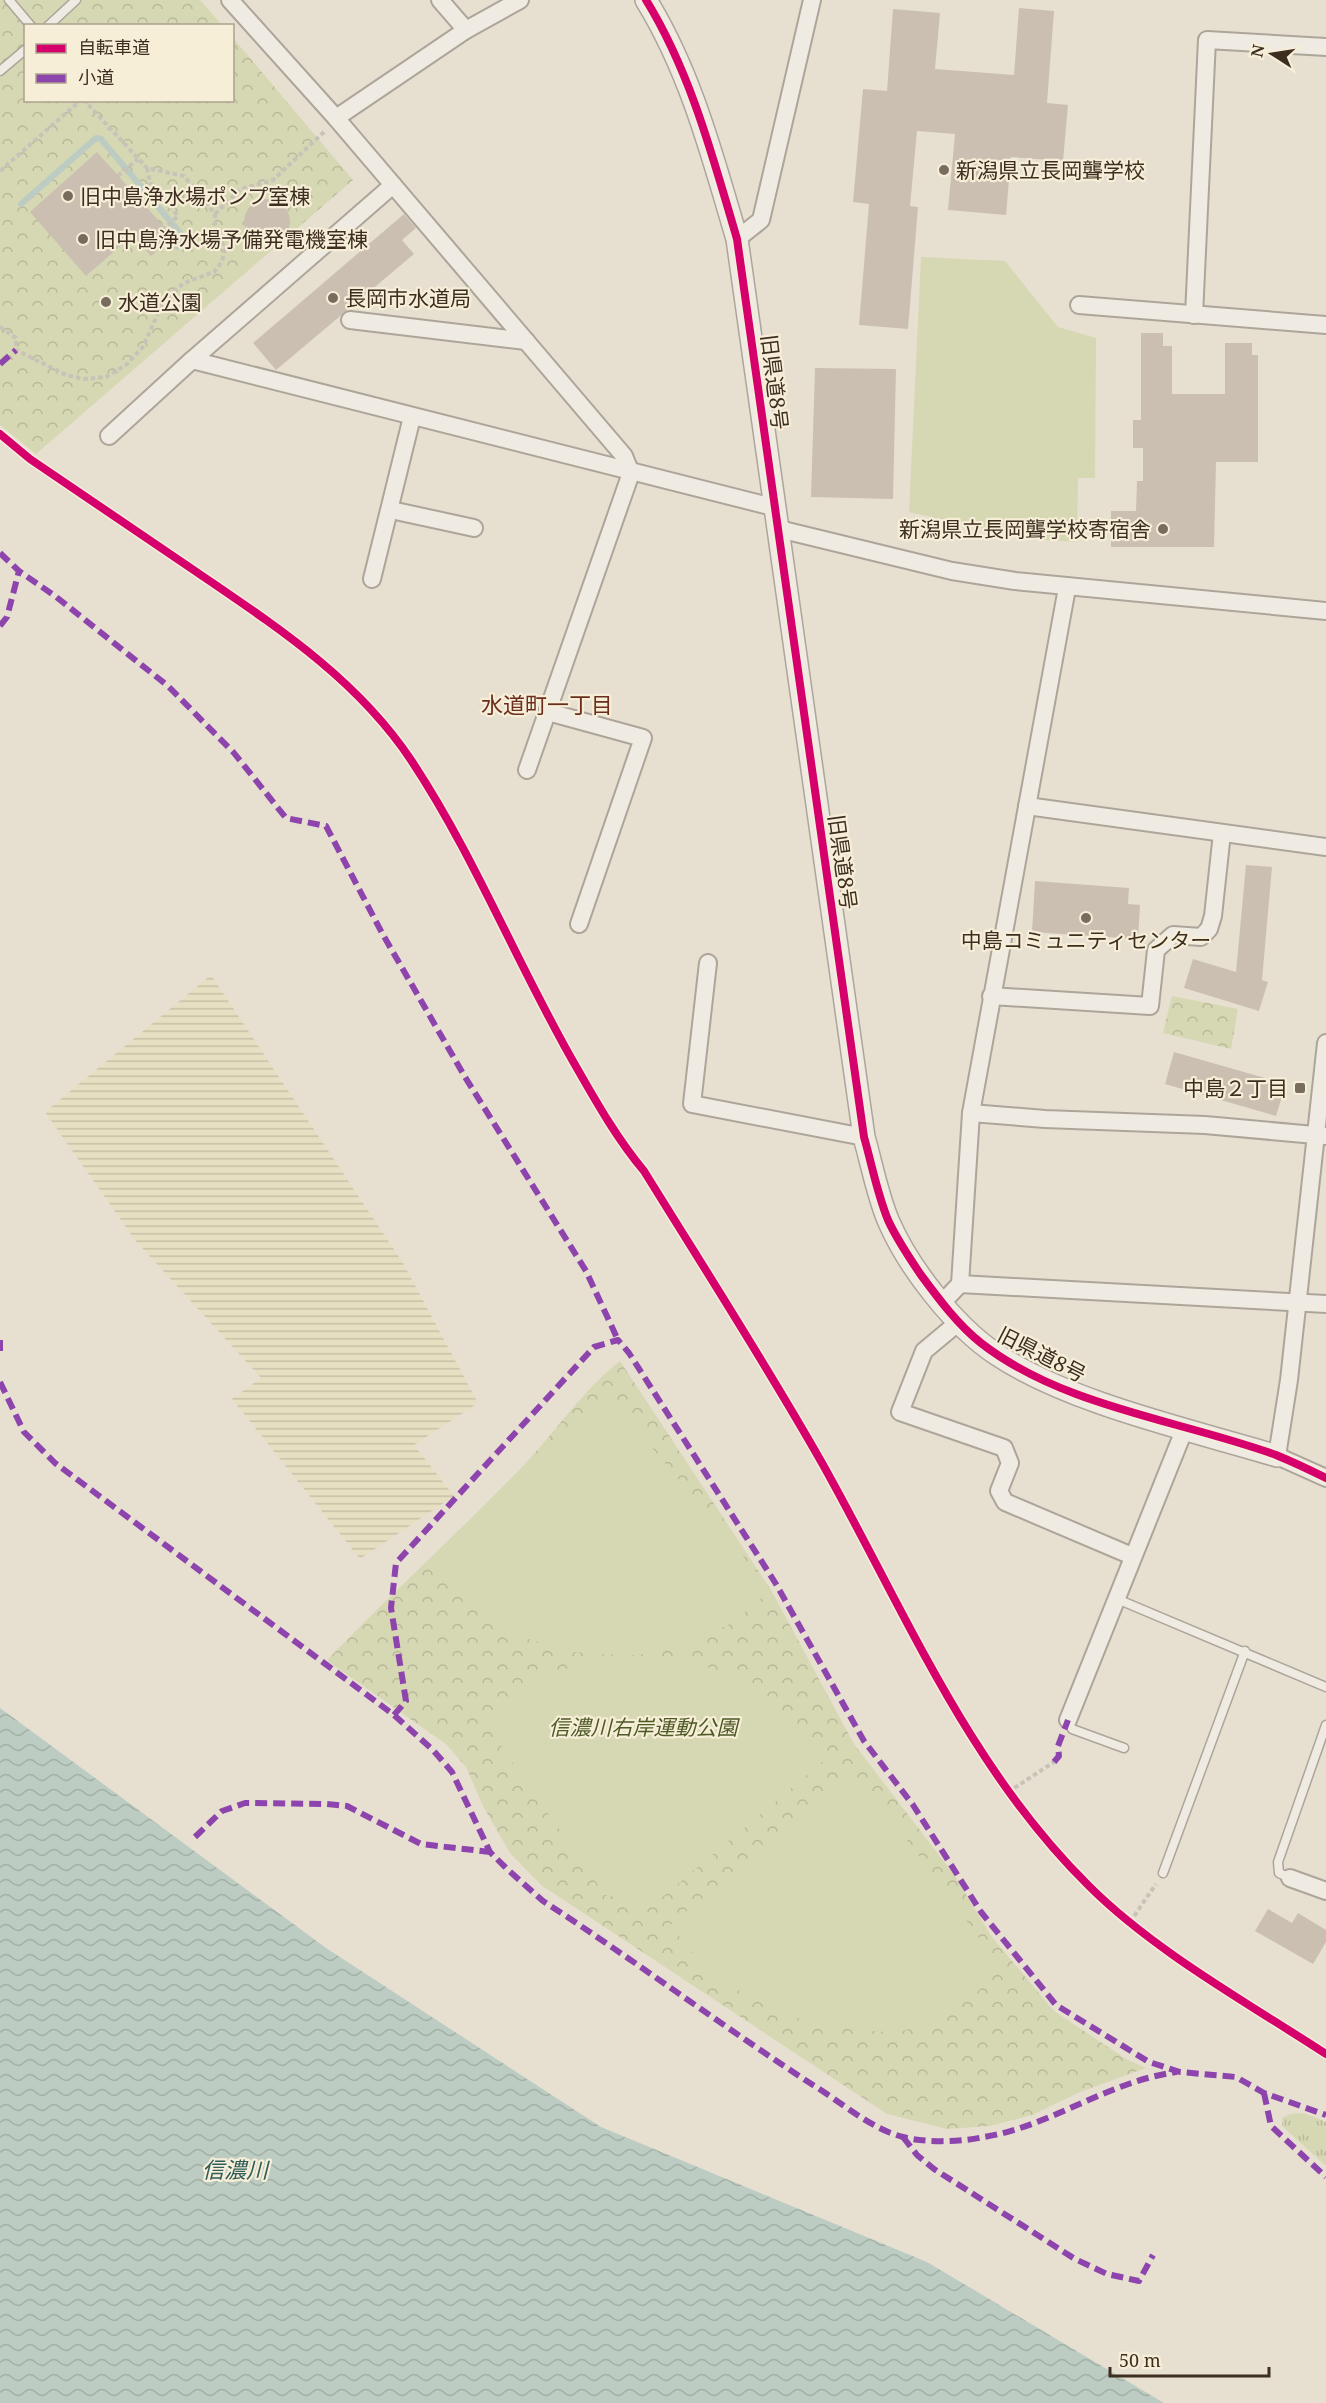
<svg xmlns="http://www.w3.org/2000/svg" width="1326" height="2403" font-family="'Noto Serif','Noto Sans JP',serif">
<defs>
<pattern id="farmland-rules" width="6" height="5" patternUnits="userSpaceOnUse" patternTransform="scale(1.5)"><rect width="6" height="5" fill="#e6dfc2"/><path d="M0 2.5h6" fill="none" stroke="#c6c0a6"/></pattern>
<pattern id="grass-tufts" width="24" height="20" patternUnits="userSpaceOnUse" patternTransform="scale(1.5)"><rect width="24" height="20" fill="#d6d7b3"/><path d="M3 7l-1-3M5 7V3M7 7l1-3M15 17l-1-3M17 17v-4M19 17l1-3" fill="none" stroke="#b9b99a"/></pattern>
<pattern id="forest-crowns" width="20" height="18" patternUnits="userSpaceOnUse" patternTransform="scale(1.5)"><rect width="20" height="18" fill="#d6d7b3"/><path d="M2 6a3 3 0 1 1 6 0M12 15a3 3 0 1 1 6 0" fill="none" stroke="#b9b99a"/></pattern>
<pattern id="water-waves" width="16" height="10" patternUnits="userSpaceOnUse" patternTransform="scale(1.5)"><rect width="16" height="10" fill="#bcccc2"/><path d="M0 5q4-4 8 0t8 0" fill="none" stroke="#a2b0a6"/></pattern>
</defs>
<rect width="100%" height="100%" fill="#e7e0d1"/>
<!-- farmland -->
<path fill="url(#farmland-rules)" d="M 211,975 L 403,1263 L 478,1403 L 414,1445 L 454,1496 L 360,1559 L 232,1399 L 261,1378 L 135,1240 L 45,1112 Z"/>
<!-- grass -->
<path fill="url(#grass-tufts)" d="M 1304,2113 L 1326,2122 L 1326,2166 L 1282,2126 L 1282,2118 L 1290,2114 Z"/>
<!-- forest -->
<g fill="url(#forest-crowns)">
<path d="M 0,0 L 200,0 L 222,25 L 26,26 L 26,100 L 232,100 L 233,38 L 353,180 L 36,454 L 0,425 Z"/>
<path d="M 1172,996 L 1238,1009 L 1231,1049 L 1163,1033 Z"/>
<path d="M 620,1361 L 771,1590 L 854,1744 L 955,1876 L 991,1936 L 1054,2011 L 1126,2059 L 1146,2068 L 1080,2092 L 1032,2115 L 990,2126 L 947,2129 L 887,2114 L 541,1885 L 510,1853 L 483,1806 L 466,1767 L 446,1744 L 329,1662 L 328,1659 C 392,1593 460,1531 524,1465 C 556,1431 583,1390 620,1361 Z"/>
</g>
<!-- garden -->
<g fill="#d6d7b3">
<path d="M 921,257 L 1005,261 L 1058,327 L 1096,338 L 1095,478 L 1078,478 L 1077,542 L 1030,539 L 909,512 Z"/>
<path d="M 600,1404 L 618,1407 L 771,1590 L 732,1623 L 681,1648 L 628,1656 L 574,1652 L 521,1637 L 473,1605 L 434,1562 Z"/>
<path d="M 622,1658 C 654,1660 693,1659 723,1673 C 764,1692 797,1725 827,1758 L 652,1906 L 605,1895 L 483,1720 L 527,1685 L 573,1666 Z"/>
<path d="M 843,1781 L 866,1784 L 1001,1968 C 975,1998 942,2022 902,2031 C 894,2033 883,2032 875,2031 C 814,2030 748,2006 703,1963 C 691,1951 681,1938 670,1925 Z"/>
</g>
<!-- water -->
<path fill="url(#water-waves)" d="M 0,1708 L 326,1948 L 601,2127 L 927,2262 L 1164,2403 L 0,2403 Z"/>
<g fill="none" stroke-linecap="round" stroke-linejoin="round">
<!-- stream -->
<path stroke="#bcccc2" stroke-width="6" d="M 21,204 L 96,138 L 101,139 L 186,240 L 177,247"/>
</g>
<!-- building -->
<g fill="#cbbfb2">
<path d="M 1019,8 L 1054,11 L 1047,103 L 1068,105 L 1063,161 L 1011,157 L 1006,215 L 948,210 L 955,134 L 917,131 L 910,206 L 918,207 L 908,329 L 859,325 L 869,204 L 853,202 L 863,89 L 887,91 L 893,9 L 940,13 L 935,69 L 1014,75 Z"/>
<path d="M 97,152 L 173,237 L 151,256 L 133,235 L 86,276 L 30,212 Z"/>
<circle cx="267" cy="222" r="23"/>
<path d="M 404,214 L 416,228 L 402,240 L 414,254 L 276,370 L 253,343 Z"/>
<path d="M 1141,333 L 1163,333 L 1163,346 L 1172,346 L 1172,394 L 1225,394 L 1225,343 L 1252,343 L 1252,355 L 1258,355 L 1258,462 L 1216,462 L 1214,547 L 1111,547 L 1111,511 L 1136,511 L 1137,481 L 1143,481 L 1143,448 L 1133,448 L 1133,420 L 1141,420 Z"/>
<path d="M 815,368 L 896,369 L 893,499 L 811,497 Z"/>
<path d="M 1246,865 L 1272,867 L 1262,980 L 1268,982 L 1259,1011 L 1184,988 L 1193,959 L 1236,972 Z"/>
<path d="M 1035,881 L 1129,888 L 1128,904 L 1140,905 L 1138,939 L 1032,932 Z"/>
<path d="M 1174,1052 L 1286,1084 L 1276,1116 L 1165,1084 Z"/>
<path d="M 1268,1909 L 1292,1923 L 1298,1913 L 1326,1930 L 1326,1942 L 1313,1964 L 1255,1931 Z"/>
</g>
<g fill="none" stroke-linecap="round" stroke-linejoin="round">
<!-- service casing -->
<g stroke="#ada599" stroke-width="11">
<g id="service">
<path d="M 9,0 L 31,26"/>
<path d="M 48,26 L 76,0"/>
<path d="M 0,71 L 26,49"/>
<path d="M 1117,1599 L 1326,1687"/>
<path d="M 1068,1720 L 1072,1729 L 1124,1748"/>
<path d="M 1163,1873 L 1245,1651"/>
<path d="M 1290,1878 L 1279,1873 L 1278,1862 L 1326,1725"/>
</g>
</g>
<!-- minor casing -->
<g stroke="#ada599" stroke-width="20">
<g id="minor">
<path d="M 230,0 L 336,118 L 624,456 L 631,473 L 527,770"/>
<path d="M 440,0 L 466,30"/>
<path d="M 336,118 L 466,30 L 520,0"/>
<path d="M 737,239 L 761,220 L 812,0"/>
<path d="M 1079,305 L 1326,325"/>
<path d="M 1194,315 L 1207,40 L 1326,47"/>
<path d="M 350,320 L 526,341"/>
<path d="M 192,360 L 773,507"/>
<path d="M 109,436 L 192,360 L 393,185"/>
<path d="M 391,510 L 474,528"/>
<path d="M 779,529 L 952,571 L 1015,581 L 1326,611"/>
<path d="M 372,579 L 412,417"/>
<path d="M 548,712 L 643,738 L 579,924"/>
<path d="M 1027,806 L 1326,847"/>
<path d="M 708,963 L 692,1104 L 864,1137"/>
<path d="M 991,996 L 1150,1006 L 1156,950 L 1173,935 L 1201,937 L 1209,929 L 1213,916 L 1222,833"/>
<path d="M 1326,1043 L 1289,1380 L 1277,1456 L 1326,1478"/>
<path d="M 971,1113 L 1045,1119 L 1205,1125 L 1326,1136"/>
<path d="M 960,1284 L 1326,1304"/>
<path d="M 942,1303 L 960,1284 L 971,1113 L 1067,588"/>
<path d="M 960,1321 L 924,1351 L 900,1412 L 1004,1448 L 1010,1463 L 999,1491 L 1005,1502 L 1132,1556"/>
<path d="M 1068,1720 L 1185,1428"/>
<path d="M 1290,1878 L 1326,1891"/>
</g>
</g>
<!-- tertiary casing -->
<g stroke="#ada599" stroke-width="24">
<path id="tertiary" d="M 646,0 C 691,73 713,158 737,239 L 864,1137 C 872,1165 877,1193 888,1220 C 908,1267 954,1326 996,1354 C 1069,1403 1191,1430 1277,1456"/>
</g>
<!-- path -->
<g stroke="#c8c2b9" stroke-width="4" stroke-dasharray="4.5 3" stroke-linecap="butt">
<path d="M 147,168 L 150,183 L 178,216 L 165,228"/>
<path d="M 0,171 L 81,100"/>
<path d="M 118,176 L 138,159"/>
<path d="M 215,214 L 241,189 L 273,180 L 324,132"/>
<path d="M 0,327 L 16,338 L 16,350 L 66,375 L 84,379 L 106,377 L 126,365 L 143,347 L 162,304 L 168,296 L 184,283 L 214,272 L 222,262 L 225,249 L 215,228 L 215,214 L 184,176 L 147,168 L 84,100"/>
<path d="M 1008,1792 L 1054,1762"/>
<path d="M 1130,1922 L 1156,1884"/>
</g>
<!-- service -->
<use href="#service" stroke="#efebe3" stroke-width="8"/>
<!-- minor -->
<use href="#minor" stroke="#efebe3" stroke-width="16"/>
<!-- tertiary -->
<use href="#tertiary" stroke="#efebe3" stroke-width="21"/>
<!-- quiet -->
<g stroke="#8e44ad" stroke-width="6" stroke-dasharray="12 6" stroke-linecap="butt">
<path d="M 0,364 L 16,350"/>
<path d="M 0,553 L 19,571 L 55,596 L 168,686 L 234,753 L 286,818 L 326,826 L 382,933 L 465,1077 L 586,1271 L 618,1340"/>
<path d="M 0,626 L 7,617 L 19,571"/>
<path d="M 0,1340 L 0,1351"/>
<path d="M 0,1382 L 24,1432 L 55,1463 L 394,1715 L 433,1750 L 452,1772 L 490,1852 L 508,1870 L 543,1901 C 634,1960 722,2026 813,2085 C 841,2102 871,2129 903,2137 C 926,2143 961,2142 984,2137 C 1052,2126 1108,2081 1177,2072"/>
<path d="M 394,1715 L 406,1701 L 391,1608 L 396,1563 L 594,1347 L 618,1340 L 629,1353 L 776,1584 L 864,1741 L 913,1805 L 981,1912 L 1056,2005 L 1149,2062 L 1180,2072 L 1236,2077 L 1264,2093 L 1326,2115"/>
<path d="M 1054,1762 L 1059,1756 L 1058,1746 L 1068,1720"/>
<path d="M 195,1837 L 222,1811 L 245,1803 L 327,1804 L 347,1806 L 421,1844 L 490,1852"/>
<path d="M 1264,2093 L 1271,2126 L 1326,2177"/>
<path d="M 903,2137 L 917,2155 L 934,2169 L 1075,2259 L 1107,2274 L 1139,2281 L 1153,2255"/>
</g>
<!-- cycleway casing -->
<g stroke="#f7eed8" stroke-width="11">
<g id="cycleway">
<path d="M 646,0 C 691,73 713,158 737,239 L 864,1137 C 872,1165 877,1193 888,1220 C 897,1240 909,1257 921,1275 C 938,1298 958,1325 981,1343 C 1063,1407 1180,1420 1276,1455 C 1293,1462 1310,1470 1326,1478"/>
<path d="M 0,434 L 30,459 C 86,497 142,535 198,573 C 277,627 357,679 411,760 C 476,858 519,969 578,1070 C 598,1105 618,1140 644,1171 C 704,1268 766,1364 822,1463 C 904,1609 968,1767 1089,1886 C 1154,1951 1248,2003 1326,2054"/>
</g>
</g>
<!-- cycleway -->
<use href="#cycleway" stroke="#d6006c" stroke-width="8"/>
</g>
<!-- markers -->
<g fill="#786c5e" stroke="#f7eed8" stroke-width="2">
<circle cx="944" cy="170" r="6"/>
<circle cx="68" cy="196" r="6"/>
<circle cx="83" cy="239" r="6"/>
<circle cx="333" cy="298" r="6"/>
<circle cx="106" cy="302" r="6"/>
<circle cx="1163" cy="529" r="6"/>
<circle cx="1086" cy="918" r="6"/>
<rect x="1294" y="1082" width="12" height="12" rx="3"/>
</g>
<g text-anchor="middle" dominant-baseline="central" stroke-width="4.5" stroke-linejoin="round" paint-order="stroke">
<!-- poi labels -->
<g font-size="21" fill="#3d2e20" stroke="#f7eed8" text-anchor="start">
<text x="956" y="170">新潟県立長岡聾学校</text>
<text x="80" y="196">旧中島浄水場ポンプ室棟</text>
<text x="95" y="239">旧中島浄水場予備発電機室棟</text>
<text x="345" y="298">長岡市水道局</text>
<text x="118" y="302">水道公園</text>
<text x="1151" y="529" text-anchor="end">新潟県立長岡聾学校寄宿舎</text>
<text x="1086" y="940" text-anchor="middle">中島コミュニティセンター</text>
<text x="1288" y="1088" text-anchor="end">中島２丁目</text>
</g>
<!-- street labels -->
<g font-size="21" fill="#3d2e20" stroke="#f7eed8">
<text transform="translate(775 382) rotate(83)">旧県道8号</text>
<text transform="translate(843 862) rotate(82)">旧県道8号</text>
<text transform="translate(1042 1354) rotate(27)">旧県道8号</text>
</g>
<!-- park labels -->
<g font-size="21" font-style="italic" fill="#4d5a26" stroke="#f7eed8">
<text x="643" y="1727">信濃川右岸運動公園</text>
</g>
<!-- neighbourhood labels -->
<g font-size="22" fill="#6b2e1e" stroke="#f7eed8">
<text x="547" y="704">水道町一丁目</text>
</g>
<!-- water labels -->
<g font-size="22" font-style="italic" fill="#2f5d5a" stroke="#f7eed8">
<text x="235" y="2169">信濃川</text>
</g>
</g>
<!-- legend -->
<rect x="24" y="24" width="210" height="78" fill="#f7eed8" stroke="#ada18e" stroke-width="1.5"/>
<rect x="36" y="44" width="30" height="9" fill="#d6006c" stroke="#ada18e" stroke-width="1.5"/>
<text x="78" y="54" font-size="18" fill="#3d2e20">自転車道</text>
<rect x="36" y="74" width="30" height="9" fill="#8e44ad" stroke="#ada18e" stroke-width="1.5"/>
<text x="78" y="84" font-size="18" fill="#3d2e20">小道</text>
<!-- north arrow -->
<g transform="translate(1272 54) rotate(282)" stroke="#f7eed8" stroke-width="4.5" paint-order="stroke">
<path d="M0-4.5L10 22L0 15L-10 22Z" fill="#3d2e20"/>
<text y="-9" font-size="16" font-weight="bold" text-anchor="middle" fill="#3d2e20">N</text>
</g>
<!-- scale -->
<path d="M1110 2367v9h159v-9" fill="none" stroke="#3d2e20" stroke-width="3"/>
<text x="1119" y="2367" font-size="18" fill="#3d2e20" stroke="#f7eed8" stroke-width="4.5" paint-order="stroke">50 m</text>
</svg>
